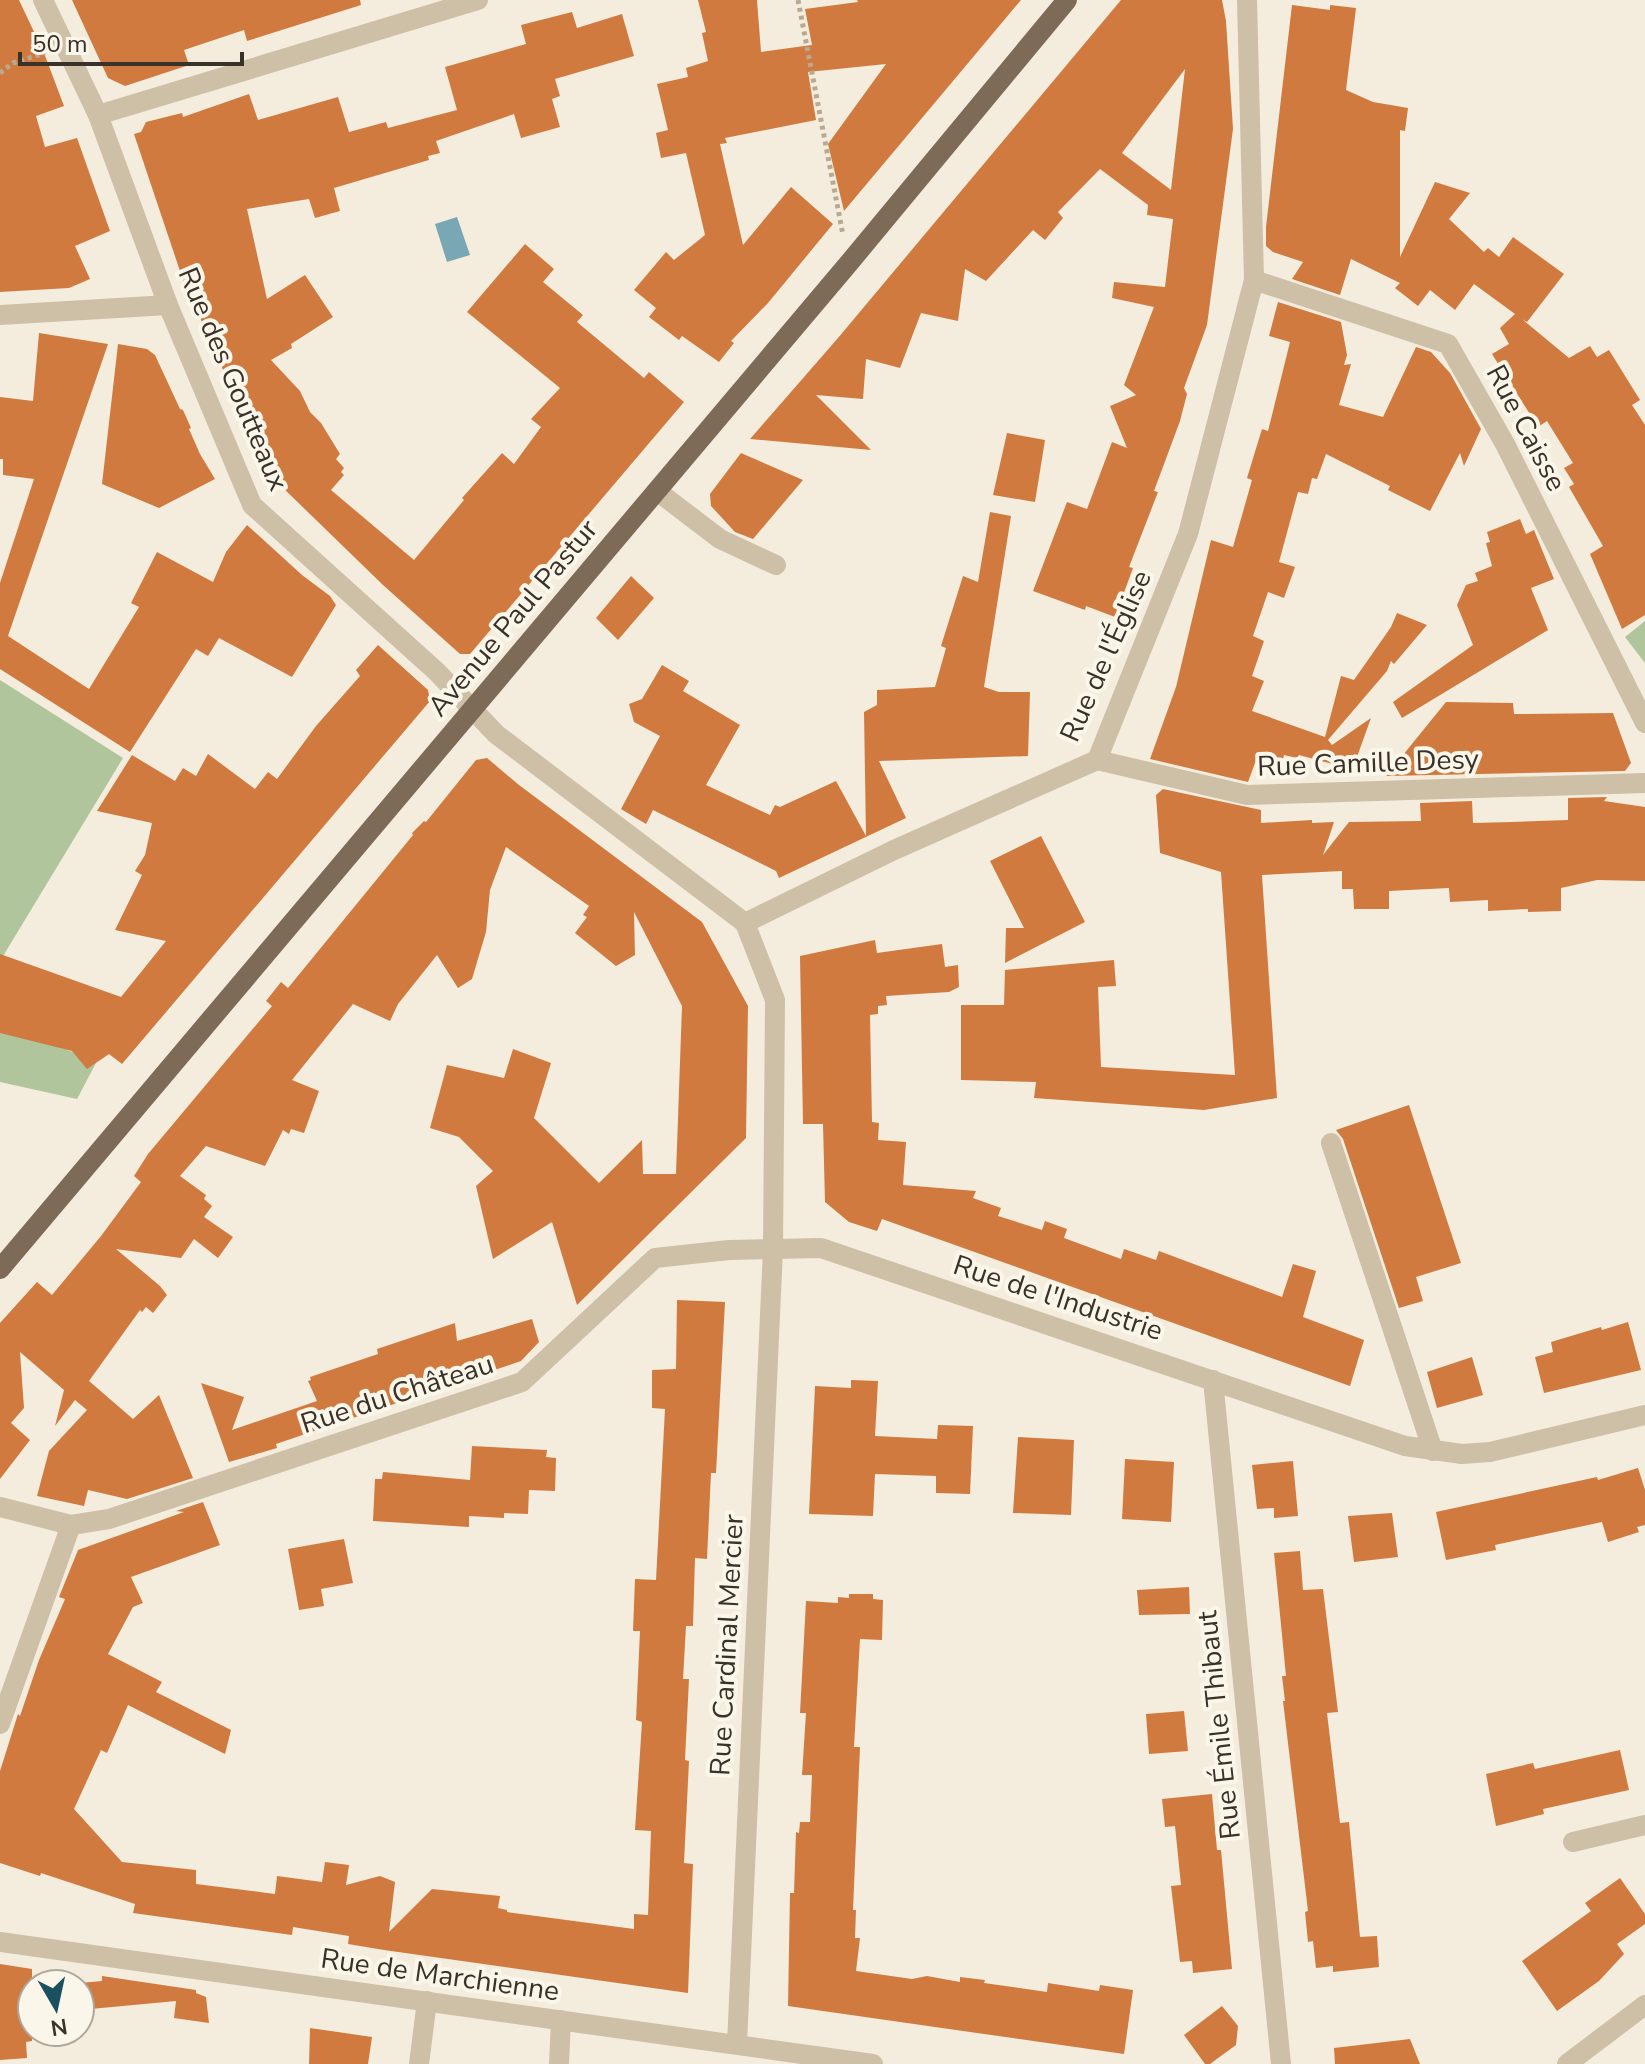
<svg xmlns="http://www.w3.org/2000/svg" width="1645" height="2064" font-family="'Nunito Sans',sans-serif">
<rect width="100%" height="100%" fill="#f4eddd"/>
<!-- green -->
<g fill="#b0c59b">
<path d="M 1645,621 L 1645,663 L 1625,637 Z"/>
<path d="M 0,680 L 123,758 L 0,961 Z"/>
<path d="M 0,1025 L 97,1061 L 77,1099 L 0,1082 Z"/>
</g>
<!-- water -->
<path fill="#79a8b4" d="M 457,217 L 470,255 L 447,262 L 435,224 Z"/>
<!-- building -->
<g fill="#d07a3f" fill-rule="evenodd">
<path d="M 0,0 L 19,0 L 44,53 L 64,106 L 36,116 L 45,147 L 77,138 L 110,231 L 75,246 L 90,279 L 69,288 L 0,292 Z"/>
<path d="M 72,0 L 360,0 L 361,5 L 247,41 L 244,30 L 184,50 L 189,65 L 125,86 L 108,78 Z"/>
<path d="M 698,0 L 757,0 L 761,52 L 812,45 L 805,9 L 858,2 L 857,0 L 1021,0 L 844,211 L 828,144 L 886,64 L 808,72 L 816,120 L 725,138 L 727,143 L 720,144 L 743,245 L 791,187 L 833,224 L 768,303 L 731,341 L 734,343 L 719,362 L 682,336 L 679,340 L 649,317 L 656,308 L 634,290 L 666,252 L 674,260 L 705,235 L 686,153 L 661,158 L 656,133 L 668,130 L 657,84 L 688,77 L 686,68 L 708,61 L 702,33 L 706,32 Z"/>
<path d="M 1121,0 L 1222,0 L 1226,21 L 1233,129 L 1207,325 L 1184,388 L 1187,394 L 1180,421 L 1154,491 L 1158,492 L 1129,567 L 1133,568 L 1115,617 L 1086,606 L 1085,610 L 1033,591 L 1067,502 L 1087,509 L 1112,442 L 1127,448 L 1110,406 L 1136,395 L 1124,385 L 1154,307 L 1112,298 L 1114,282 L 1165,287 L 1173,219 L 1147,215 L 1148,205 L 1100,169 L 1058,212 L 1063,218 L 1045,240 L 1033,230 L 986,281 L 965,269 L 958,321 L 921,313 L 900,368 L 866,359 L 863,399 L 816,395 L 871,450 L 750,439 L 838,338 ZM 1185,69 L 1171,190 L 1122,153 Z"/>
<path d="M 1292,5 L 1330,10 L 1330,5 L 1356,8 L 1346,90 L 1373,102 L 1408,108 L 1405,131 L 1400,130 L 1400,257 L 1435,182 L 1470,193 L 1449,219 L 1484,252 L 1488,248 L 1499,257 L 1513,237 L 1564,274 L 1527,322 L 1522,319 L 1569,358 L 1590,346 L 1597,357 L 1609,350 L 1640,400 L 1632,405 L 1645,425 L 1645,615 L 1622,629 L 1590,554 L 1603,546 L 1569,487 L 1574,484 L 1564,468 L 1573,463 L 1547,421 L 1538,427 L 1492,354 L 1509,344 L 1500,328 L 1515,314 L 1474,284 L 1455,310 L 1430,290 L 1418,306 L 1395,288 L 1400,283 L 1351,259 L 1340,295 L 1292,279 L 1303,262 L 1273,252 L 1266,246 L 1266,227 Z"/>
<path d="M 572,12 L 577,28 L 622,14 L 634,56 L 555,79 L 560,96 L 552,99 L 560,127 L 521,138 L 514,114 L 436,141 L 440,153 L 428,156 L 429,160 L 334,188 L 340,211 L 315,218 L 309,199 L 247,209 L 267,299 L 305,275 L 333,317 L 291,344 L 292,348 L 271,360 L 300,391 L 310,412 L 321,423 L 340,454 L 336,459 L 344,468 L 341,472 L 344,475 L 331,490 L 414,560 L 464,500 L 462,498 L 502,453 L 514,464 L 541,427 L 531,419 L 560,388 L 467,312 L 525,244 L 554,269 L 543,282 L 583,315 L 577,322 L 644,378 L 649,372 L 684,402 L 470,654 L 460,654 L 383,585 L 279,484 L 239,406 L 182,277 L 134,134 L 141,132 L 146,122 L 182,113 L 183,117 L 249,94 L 258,120 L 338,97 L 349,132 L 386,122 L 388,128 L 457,110 L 445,67 L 526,44 L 521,25 Z"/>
<path d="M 1278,302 L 1341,322 L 1347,355 L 1344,365 L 1351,364 L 1339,405 L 1383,417 L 1416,347 L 1431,352 L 1450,373 L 1481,429 L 1464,466 L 1460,453 L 1430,511 L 1388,490 L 1390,486 L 1326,454 L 1317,479 L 1312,478 L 1308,494 L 1298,492 L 1279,562 L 1295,567 L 1284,598 L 1268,592 L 1253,636 L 1264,641 L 1252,676 L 1264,681 L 1252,711 L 1325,737 L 1341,676 L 1354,680 L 1391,627 L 1397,613 L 1427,625 L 1394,664 L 1391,661 L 1387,671 L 1328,740 L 1332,745 L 1371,718 L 1353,768 L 1355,770 L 1299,755 L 1297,758 L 1284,755 L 1282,762 L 1258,755 L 1248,782 L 1150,759 L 1176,687 L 1211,540 L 1233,547 L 1252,480 L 1247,478 L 1262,429 L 1268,431 L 1290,342 L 1269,336 Z"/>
<path d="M 39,333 L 108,344 L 8,636 L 89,689 L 139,607 L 131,603 L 157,552 L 213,582 L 226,552 L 247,525 L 302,575 L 330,596 L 336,605 L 292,677 L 219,638 L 208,656 L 196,649 L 130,752 L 0,669 L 0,583 L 34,479 L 3,475 L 3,459 L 0,459 L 0,397 L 33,401 Z"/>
<path d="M 118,344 L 147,349 L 155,355 L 180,409 L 183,410 L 191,428 L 189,429 L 200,454 L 215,479 L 159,508 L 102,484 Z"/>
<path d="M 1007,433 L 1045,440 L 1035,502 L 993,495 Z"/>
<path d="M 741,453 L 803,480 L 753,539 L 735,532 L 711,506 L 710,494 Z"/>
<path d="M 990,512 L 1011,516 L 984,687 L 999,692 L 1030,692 L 1028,756 L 879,761 L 906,818 L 779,878 L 776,871 L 653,810 L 646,824 L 621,809 L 660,736 L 634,722 L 629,704 L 642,699 L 662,665 L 689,681 L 683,691 L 740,725 L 706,785 L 770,815 L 775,805 L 780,807 L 836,781 L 866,836 L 864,712 L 877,705 L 877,690 L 935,687 L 946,648 L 941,646 L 963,576 L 978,582 Z"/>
<path d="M 1520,519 L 1526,534 L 1534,530 L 1554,579 L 1531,588 L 1548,630 L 1402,718 L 1393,702 L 1473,645 L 1457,605 L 1466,585 L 1478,581 L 1475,573 L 1492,566 L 1486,543 L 1490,542 L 1487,532 Z"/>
<path d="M 631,576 L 654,598 L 618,640 L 596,618 Z"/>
<path d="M 378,645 L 428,690 L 430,701 L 122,1064 L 109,1054 L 87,1069 L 72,1051 L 0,1033 L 0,954 L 121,997 L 166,941 L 115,930 L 142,875 L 135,871 L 145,855 L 152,823 L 97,811 L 132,755 L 175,781 L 183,768 L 196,776 L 208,754 L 255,789 L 268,772 L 277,779 L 316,726 L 360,676 L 356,670 Z"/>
<path d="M 1446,702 L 1513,703 L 1514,714 L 1613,713 L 1631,763 L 1625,771 L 1386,776 Z"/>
<path d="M 487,758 L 519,785 L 702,922 L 748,1006 L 746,1138 L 577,1305 L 552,1222 L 493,1259 L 476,1186 L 493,1171 L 459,1137 L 430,1128 L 447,1065 L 504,1078 L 513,1049 L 551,1063 L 534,1118 L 599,1183 L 642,1140 L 643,1174 L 676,1174 L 682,1006 L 634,912 L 635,955 L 616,966 L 575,933 L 587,917 L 583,915 L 589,906 L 506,847 L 490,890 L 486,932 L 472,979 L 458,988 L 437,955 L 398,1004 L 390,1021 L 353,1004 L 292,1080 L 319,1091 L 304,1133 L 291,1129 L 289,1134 L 283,1130 L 265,1166 L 206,1146 L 180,1176 L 206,1195 L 204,1199 L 212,1206 L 204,1217 L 233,1237 L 218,1258 L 194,1239 L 181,1258 L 116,1249 L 160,1286 L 167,1295 L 153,1313 L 146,1307 L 142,1312 L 140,1310 L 89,1381 L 133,1419 L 159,1395 L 193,1478 L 127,1499 L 88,1490 L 84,1506 L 37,1496 L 49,1451 L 87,1410 L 75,1400 L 55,1426 L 64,1390 L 20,1352 L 24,1408 L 11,1423 L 30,1440 L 0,1479 L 0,1323 L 37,1282 L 52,1295 L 101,1236 L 141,1182 L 134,1176 L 148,1154 L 272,1006 L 266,1001 L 281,982 L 288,988 L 413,835 L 412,833 L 424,821 L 426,822 L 476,760 Z"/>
<path d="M 1163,789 L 1261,810 L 1261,823 L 1312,820 L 1312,823 L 1334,822 L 1323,855 L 1349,822 L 1421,821 L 1420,803 L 1472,801 L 1473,823 L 1512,822 L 1568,820 L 1568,798 L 1607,797 L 1604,801 L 1645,807 L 1645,881 L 1597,880 L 1561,888 L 1561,911 L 1528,912 L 1528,909 L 1488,911 L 1488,900 L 1450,902 L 1449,888 L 1389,891 L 1389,909 L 1354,909 L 1353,889 L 1342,889 L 1342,871 L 1262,875 L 1277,1098 L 1204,1110 L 1034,1098 L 1036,1082 L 961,1080 L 961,1005 L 1004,1005 L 1005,970 L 1114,960 L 1116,986 L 1098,987 L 1101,1067 L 1235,1075 L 1221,872 L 1160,853 L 1156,795 Z"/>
<path d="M 1041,836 L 1085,922 L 1005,963 L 1006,928 L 1024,928 L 990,861 Z"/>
<path d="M 875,940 L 877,953 L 942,944 L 945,967 L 958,965 L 959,987 L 949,992 L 886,996 L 887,1005 L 878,1006 L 878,1014 L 870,1015 L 872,1122 L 879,1123 L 878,1140 L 906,1142 L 903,1185 L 976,1191 L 973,1198 L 1001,1208 L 998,1216 L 1042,1230 L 1045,1221 L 1067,1229 L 1064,1238 L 1121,1259 L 1124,1249 L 1156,1260 L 1159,1251 L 1282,1297 L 1293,1264 L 1316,1271 L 1303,1317 L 1364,1340 L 1350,1386 L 882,1219 L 877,1231 L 849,1222 L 825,1202 L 823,1124 L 803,1124 L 800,956 Z"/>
<path d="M 1409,1105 L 1461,1263 L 1416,1277 L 1423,1301 L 1399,1308 L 1343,1139 L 1336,1130 Z"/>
<path d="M 677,1300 L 725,1302 L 716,1473 L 711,1473 L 707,1559 L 695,1558 L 693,1626 L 686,1626 L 683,1679 L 689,1679 L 685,1760 L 689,1761 L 684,1863 L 693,1864 L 688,1993 L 384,1950 L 348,1944 L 349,1936 L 293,1927 L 292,1935 L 133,1913 L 135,1904 L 41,1873 L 40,1876 L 0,1863 L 0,1771 L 18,1714 L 20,1716 L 39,1660 L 65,1599 L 59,1597 L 78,1550 L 184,1512 L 176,1511 L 203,1502 L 220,1545 L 131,1577 L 143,1603 L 133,1607 L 108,1654 L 162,1682 L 156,1692 L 231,1730 L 225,1754 L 128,1705 L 107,1753 L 101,1750 L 74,1809 L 122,1862 L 196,1870 L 196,1884 L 275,1894 L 277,1876 L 322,1882 L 325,1862 L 349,1865 L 346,1885 L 380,1876 L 395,1882 L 389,1932 L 432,1889 L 500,1896 L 498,1908 L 507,1910 L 507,1912 L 634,1929 L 634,1914 L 648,1915 L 651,1831 L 635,1830 L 642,1722 L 636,1720 L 640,1631 L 633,1631 L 635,1579 L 656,1580 L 665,1409 L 652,1408 L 652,1370 L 676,1369 Z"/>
<path d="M 532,1319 L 539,1342 L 521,1361 L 276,1444 L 277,1448 L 229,1462 L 201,1383 L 244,1397 L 232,1430 L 317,1401 L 308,1381 L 311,1380 L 310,1377 L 378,1354 L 377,1349 L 455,1323 L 457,1341 Z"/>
<path d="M 1628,1322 L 1641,1370 L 1544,1393 L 1535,1357 L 1553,1352 L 1551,1342 L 1601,1327 L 1602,1330 Z"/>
<path d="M 1472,1357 L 1483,1395 L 1437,1408 L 1427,1372 Z"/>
<path d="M 851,1380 L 878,1381 L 875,1436 L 937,1439 L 938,1425 L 973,1426 L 970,1494 L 936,1493 L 936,1476 L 875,1474 L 873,1516 L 809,1514 L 815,1386 L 851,1388 Z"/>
<path d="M 1018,1437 L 1074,1440 L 1071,1515 L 1013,1513 Z"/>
<path d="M 472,1446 L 547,1450 L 546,1457 L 556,1458 L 555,1491 L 529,1490 L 528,1514 L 504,1513 L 504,1518 L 469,1516 L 469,1527 L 373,1521 L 375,1479 L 382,1479 L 383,1472 L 470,1480 Z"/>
<path d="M 1125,1459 L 1174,1462 L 1171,1522 L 1122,1519 Z"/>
<path d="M 1293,1461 L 1298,1516 L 1274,1518 L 1274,1508 L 1257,1509 L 1252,1465 Z"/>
<path d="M 1638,1468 L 1645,1490 L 1645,1525 L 1637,1527 L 1639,1532 L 1608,1542 L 1602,1522 L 1495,1545 L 1496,1550 L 1446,1560 L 1436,1512 L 1597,1477 L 1598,1480 Z"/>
<path d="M 1392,1513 L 1398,1557 L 1354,1562 L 1348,1516 Z"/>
<path d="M 344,1539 L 353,1583 L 321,1589 L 324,1606 L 299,1610 L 288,1549 Z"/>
<path d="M 1300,1551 L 1303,1590 L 1323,1589 L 1338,1712 L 1327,1713 L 1340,1823 L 1349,1822 L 1360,1937 L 1377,1936 L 1379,1967 L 1333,1972 L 1333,1966 L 1316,1968 L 1313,1941 L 1308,1942 L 1305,1912 L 1308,1911 L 1283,1701 L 1285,1701 L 1282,1676 L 1286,1676 L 1274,1553 Z"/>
<path d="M 1189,1587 L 1190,1614 L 1139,1615 L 1137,1590 Z"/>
<path d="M 849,1594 L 873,1594 L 873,1599 L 883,1600 L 882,1640 L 860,1639 L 854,1747 L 860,1747 L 853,1910 L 856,1910 L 855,1938 L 860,1938 L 856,1971 L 912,1979 L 927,1976 L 960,1982 L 960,1977 L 985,1980 L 984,1983 L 1047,1992 L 1048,1983 L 1099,1991 L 1100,1985 L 1133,1990 L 1124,2054 L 788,2006 L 790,1893 L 794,1893 L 796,1832 L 799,1833 L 800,1822 L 810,1822 L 812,1775 L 802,1775 L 806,1713 L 800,1713 L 806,1601 L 838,1603 L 838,1597 L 849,1598 Z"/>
<path d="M 1184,1711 L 1188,1751 L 1149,1754 L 1146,1714 Z"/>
<path d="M 1620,1750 L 1629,1790 L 1543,1809 L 1544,1814 L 1496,1826 L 1486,1774 L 1533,1763 L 1535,1769 Z"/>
<path d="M 1212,1794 L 1217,1850 L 1221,1850 L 1232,1969 L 1193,1973 L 1192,1961 L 1180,1962 L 1171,1886 L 1181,1885 L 1175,1826 L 1165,1827 L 1162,1799 Z"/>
<path d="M 1620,1878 L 1645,1914 L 1645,1924 L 1617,1944 L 1624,1954 L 1599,1981 L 1557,2011 L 1522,1961 L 1591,1911 L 1585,1903 Z"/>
<path d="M 0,1964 L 32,1969 L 32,2041 L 26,2042 L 27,2058 L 0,2060 Z"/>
<path d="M 102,1976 L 196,1990 L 196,1993 L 206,1997 L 209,2023 L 174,2018 L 176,2001 L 80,2010 L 80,1983 L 102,1981 Z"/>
<path d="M 1222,2006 L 1238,2026 L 1236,2045 L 1210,2064 L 1205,2064 L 1184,2035 Z"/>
<path d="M 310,2028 L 372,2037 L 368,2064 L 309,2064 Z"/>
<path d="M 1410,2039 L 1420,2064 L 1335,2064 L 1334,2048 Z"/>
</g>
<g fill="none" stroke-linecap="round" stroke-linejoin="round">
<!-- path -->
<g stroke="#baa991" stroke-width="5" stroke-dasharray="4 4" stroke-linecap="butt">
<path d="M 798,0 L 843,235"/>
<path d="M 0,73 L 13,63 L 45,53"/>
</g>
<!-- minor -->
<g stroke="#cebfa7" stroke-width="20">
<path d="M 43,0 L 98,115 L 168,305 L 252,505 L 437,672 L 496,734 L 745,923"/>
<path d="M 98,115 L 478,0"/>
<path d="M 1254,280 L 1448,344 L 1505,444 L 1645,723"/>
<path d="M 0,315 L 168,305"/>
<path d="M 657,491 L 720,539 L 776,565"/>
<path d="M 1097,760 L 1247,795 L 1645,783"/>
<path d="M 745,923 L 894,850 L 1097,760 L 1188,534 L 1254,280 L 1247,0"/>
<path d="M 1331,1143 L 1433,1451"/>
<path d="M 1213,1380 L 1281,2064"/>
<path d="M 0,1507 L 71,1525 L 109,1519 L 522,1382 L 655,1258 L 729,1250 L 821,1248 L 1405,1446 L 1462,1454 L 1490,1452 L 1645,1415"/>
<path d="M 0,1724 L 71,1525"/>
<path d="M 1573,1842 L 1645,1825"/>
<path d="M 0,1942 L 873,2064"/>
<path d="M 737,2044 L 773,1249 L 775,1000 L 745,923"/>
<path d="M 419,2064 L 427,2001"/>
<path d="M 559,2064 L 561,2020"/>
<path d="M 1567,2064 L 1645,2005"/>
</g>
<!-- major -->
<path stroke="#7d6b58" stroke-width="20" d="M 0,1269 L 849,263 L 1067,0"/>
</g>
<g text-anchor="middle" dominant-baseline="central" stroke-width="8" stroke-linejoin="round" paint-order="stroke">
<!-- street labels -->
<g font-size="28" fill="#3a3128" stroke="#fbf6ea">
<text transform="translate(233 379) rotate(67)">Rue des Goutteaux</text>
<text transform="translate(1526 428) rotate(62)">Rue Caisse</text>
<text transform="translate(513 618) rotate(-50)">Avenue Paul Pastur</text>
<text transform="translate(1106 656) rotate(-66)">Rue de l'Église</text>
<text transform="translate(1368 763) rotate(-2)">Rue Camille Desy</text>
<text transform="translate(1058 1298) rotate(18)">Rue de l'Industrie</text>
<text transform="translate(397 1394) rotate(-18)">Rue du Château</text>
<text transform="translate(727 1645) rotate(-87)">Rue Cardinal Mercier</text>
<text transform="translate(1219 1725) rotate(-96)">Rue Émile Thibaut</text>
<text transform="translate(440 1975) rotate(8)">Rue de Marchienne</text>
</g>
</g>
<!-- north arrow -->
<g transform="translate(56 2008) rotate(171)"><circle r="38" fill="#fbf6ea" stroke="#aea79c" stroke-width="2"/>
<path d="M0-6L14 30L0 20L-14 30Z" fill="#1a5060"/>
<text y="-12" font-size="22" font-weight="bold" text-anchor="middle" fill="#3a3128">N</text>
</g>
<!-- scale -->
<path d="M20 52v12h222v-12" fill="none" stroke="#3a3128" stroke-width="4"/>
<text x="32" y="52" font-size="24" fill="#3a3128" stroke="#fbf6ea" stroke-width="6" paint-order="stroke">50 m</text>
</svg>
